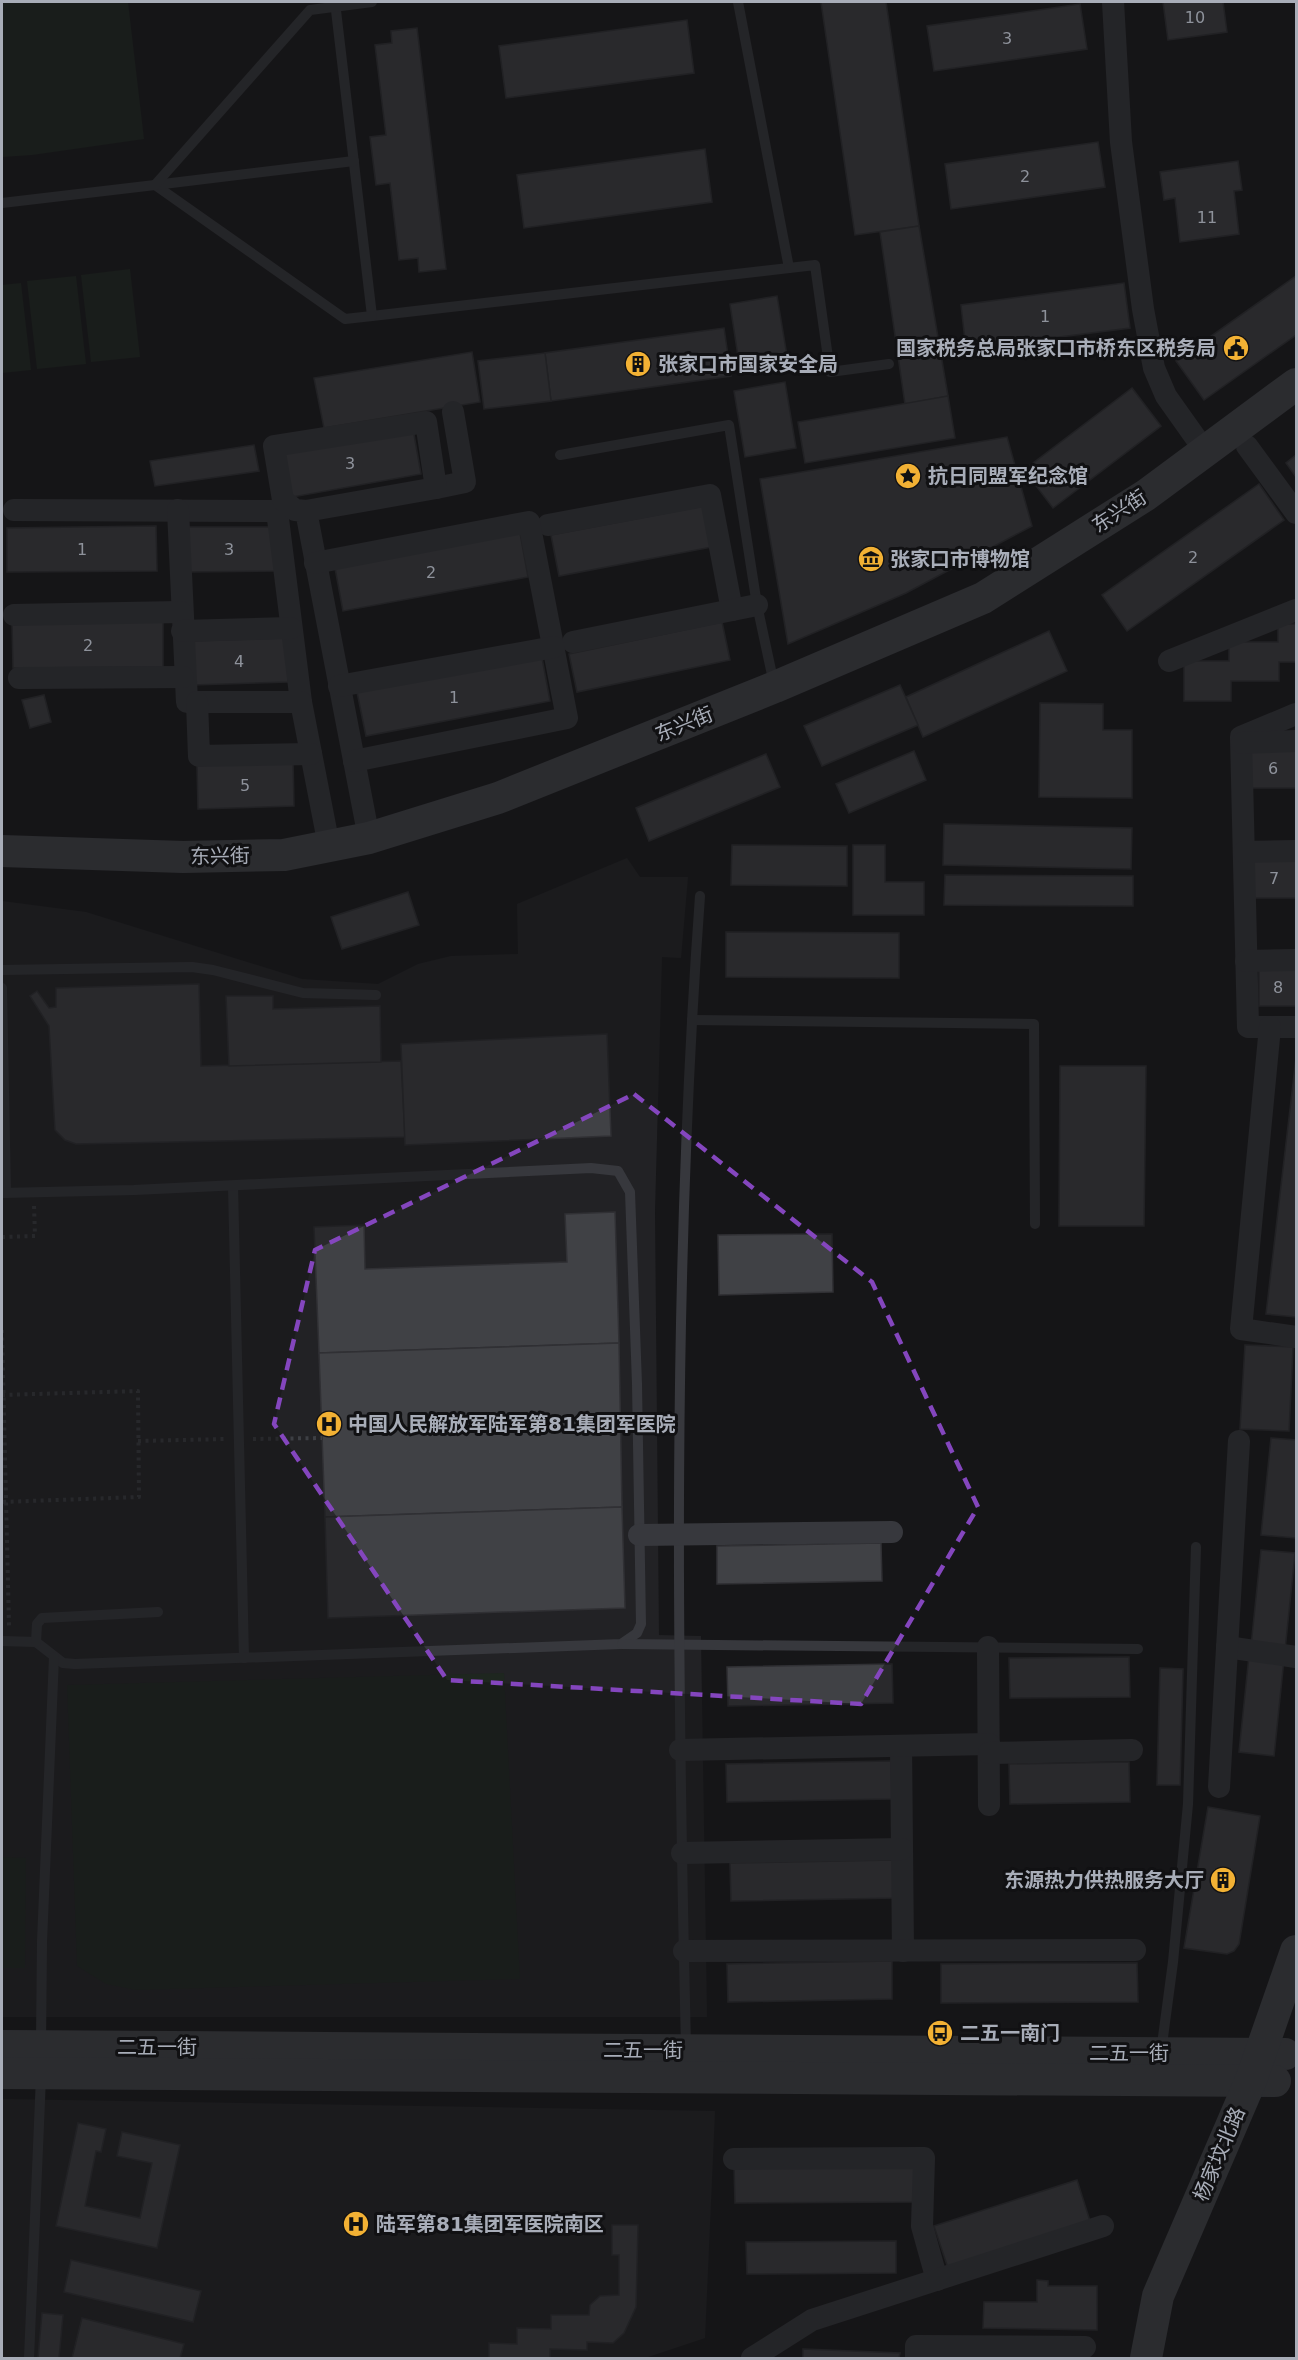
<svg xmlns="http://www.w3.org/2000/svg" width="1298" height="2360" font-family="'DejaVu Sans','Noto Sans SC',sans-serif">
<rect width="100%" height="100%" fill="#161618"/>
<!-- built -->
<g fill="#222225">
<path d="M 627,858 L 640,877 L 688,877 L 681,958 L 662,957 L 655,1212 L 659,1635 L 701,1636 L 707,2017 L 2,2017 L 2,901 L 86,912 L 302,979 L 378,984 L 418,964 L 451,956 L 518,954 L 517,904 Z"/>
<path d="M 2,2099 L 715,2111 L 705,2338 L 645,2358 L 2,2358 Z"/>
</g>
<!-- green -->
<g fill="#1e261f">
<path d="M 2,2 L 128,2 L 144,139 L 32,155 L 2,157 Z"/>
<path d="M 130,269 L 140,357 L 91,362 L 81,275 Z"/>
<path d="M 76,276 L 86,364 L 37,369 L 27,281 Z"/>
<path d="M 21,283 L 31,370 L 2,373 L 2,285 Z"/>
<path d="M 504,1673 L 520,1979 L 136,1990 L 106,1984 L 77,1966 L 67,1685 Z"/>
<path d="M 2,1857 L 26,1858 L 25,1968 L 2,1968 Z"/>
</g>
<!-- building -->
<g fill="#404145" stroke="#303034" stroke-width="1.5">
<path d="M 821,2 L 886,2 L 919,226 L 855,235 Z"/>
<path d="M 1163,2 L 1223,2 L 1227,32 L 1168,40 Z"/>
<path d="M 1080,4 L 1087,49 L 934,71 L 927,26 Z"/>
<path d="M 687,20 L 694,73 L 506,98 L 499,46 Z"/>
<path d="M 417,28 L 446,269 L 419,272 L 418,258 L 399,260 L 390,183 L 376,185 L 370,137 L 386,135 L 375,45 L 392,43 L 391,31 Z"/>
<path d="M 1098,142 L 1105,187 L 951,209 L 945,164 Z"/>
<path d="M 705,149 L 712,202 L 524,228 L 517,175 Z"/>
<path d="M 1238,161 L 1242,190 L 1234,191 L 1239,234 L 1180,242 L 1175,198 L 1164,200 L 1160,172 Z"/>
<path d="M 919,226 L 948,396 L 905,404 L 880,232 Z"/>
<path d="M 1296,276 L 1296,335 L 1204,400 L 1176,361 Z"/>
<path d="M 1124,283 L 1130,328 L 966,349 L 961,305 Z"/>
<path d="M 777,296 L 788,362 L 740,369 L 730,304 Z"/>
<path d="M 724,328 L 731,376 L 551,401 L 545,353 Z"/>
<path d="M 472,352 L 480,402 L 324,428 L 314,378 Z"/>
<path d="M 545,353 L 551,401 L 484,409 L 478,361 Z"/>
<path d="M 785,382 L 796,448 L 745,457 L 734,391 Z"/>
<path d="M 1132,388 L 1161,426 L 1053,508 L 1024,470 Z"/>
<path d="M 948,396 L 955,438 L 805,463 L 798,422 Z"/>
<path d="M 413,429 L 421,474 L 287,498 L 278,453 Z"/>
<path d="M 1007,437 L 1032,526 L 906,593 L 788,644 L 760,479 Z"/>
<path d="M 254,445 L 259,471 L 155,486 L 150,461 Z"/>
<path d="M 1296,455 L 1296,477 L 1286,463 Z"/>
<path d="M 1259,484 L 1284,520 L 1127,631 L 1102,595 Z"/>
<path d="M 704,506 L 712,547 L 559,576 L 551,535 Z"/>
<path d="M 156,526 L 157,571 L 7,572 L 7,528 Z"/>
<path d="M 182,527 L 274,527 L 275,571 L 183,572 Z"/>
<path d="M 520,533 L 528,577 L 343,611 L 335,568 Z"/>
<path d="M 163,622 L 163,667 L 13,668 L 12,623 Z"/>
<path d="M 722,622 L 730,660 L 577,692 L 569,654 Z"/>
<path d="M 1278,624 L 1296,624 L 1296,662 L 1279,662 L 1279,681 L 1231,681 L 1231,701 L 1184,701 L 1184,661 L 1229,661 L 1229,642 L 1278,642 Z"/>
<path d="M 1049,631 L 1067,671 L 923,737 L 906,697 Z"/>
<path d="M 286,638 L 288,682 L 192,685 L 190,641 Z"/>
<path d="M 542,658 L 550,701 L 366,736 L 357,692 Z"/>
<path d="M 900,685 L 918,725 L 822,766 L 804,726 Z"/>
<path d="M 44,695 L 51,722 L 30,728 L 22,700 Z"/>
<path d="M 1040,703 L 1103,704 L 1103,730 L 1132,730 L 1132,798 L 1039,797 Z"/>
<rect x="1249" y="749" width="47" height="39"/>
<path d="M 914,751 L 926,780 L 849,813 L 836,784 Z"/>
<path d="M 766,754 L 780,787 L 649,841 L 636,808 Z"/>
<path d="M 293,761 L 294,806 L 198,809 L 197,764 Z"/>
<path d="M 944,824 L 1132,828 L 1131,869 L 943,865 Z"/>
<path d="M 732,845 L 847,846 L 847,886 L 731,885 Z"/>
<path d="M 853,845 L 885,845 L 885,882 L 924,882 L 924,915 L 853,915 Z"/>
<path d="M 1296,858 L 1296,898 L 1251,898 L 1251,859 Z"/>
<path d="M 945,875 L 1133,876 L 1133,906 L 944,905 Z"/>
<path d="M 408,892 L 419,925 L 342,949 L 331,917 Z"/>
<path d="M 726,932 L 899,933 L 899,978 L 726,977 Z"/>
<rect x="1259" y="967" width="37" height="39"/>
<path d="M 199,984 L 201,1066 L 401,1061 L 405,1137 L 76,1144 L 65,1140 L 55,1130 L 49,1026 L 30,996 L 37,991 L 49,1008 L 56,1007 L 56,988 Z"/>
<path d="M 226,996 L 273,996 L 273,1009 L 380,1006 L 381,1062 L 229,1066 Z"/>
<path d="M 607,1034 L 611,1136 L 405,1145 L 401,1044 Z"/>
<path d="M 1296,1058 L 1296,1317 L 1266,1314 Z"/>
<path d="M 1060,1066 L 1146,1066 L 1144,1226 L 1059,1226 Z"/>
<path d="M 615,1212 L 619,1343 L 319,1353 L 314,1227 L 364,1225 L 365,1269 L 567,1262 L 565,1214 Z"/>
<path d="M 832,1234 L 833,1292 L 719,1295 L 718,1235 Z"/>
<path d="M 619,1343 L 622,1507 L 325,1517 L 319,1353 Z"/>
<path d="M 1245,1345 L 1293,1347 L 1289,1431 L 1240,1429 Z"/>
<path d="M 1271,1438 L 1296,1440 L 1296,1538 L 1261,1535 Z"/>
<path d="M 622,1507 L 625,1608 L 328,1618 L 325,1517 Z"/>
<path d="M 881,1543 L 882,1581 L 717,1584 L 717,1546 Z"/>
<path d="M 1261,1550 L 1295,1553 L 1285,1650 L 1251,1646 Z"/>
<path d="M 1249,1656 L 1284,1659 L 1274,1756 L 1239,1752 Z"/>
<path d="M 1129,1657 L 1130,1697 L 1010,1698 L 1009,1658 Z"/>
<path d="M 892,1664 L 893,1703 L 728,1706 L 727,1667 Z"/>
<path d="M 1160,1668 L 1183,1669 L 1180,1785 L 1157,1785 Z"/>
<path d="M 891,1761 L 892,1799 L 727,1802 L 726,1764 Z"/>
<path d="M 1129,1762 L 1130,1802 L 1010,1804 L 1009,1764 Z"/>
<path d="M 1208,1807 L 1260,1816 L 1239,1944 L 1234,1951 L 1227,1954 L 1184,1948 Z"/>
<path d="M 895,1860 L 896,1898 L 731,1901 L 730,1863 Z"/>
<path d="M 892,1961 L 892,1999 L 728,2002 L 727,1964 Z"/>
<path d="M 1137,1963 L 1138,2002 L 941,2003 L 941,1964 Z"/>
<path d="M 78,2123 L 106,2129 L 101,2152 L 96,2151 L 85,2206 L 140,2218 L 152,2163 L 117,2156 L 122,2132 L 180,2145 L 157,2248 L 56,2226 Z"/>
<path d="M 919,2164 L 919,2202 L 735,2203 L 734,2165 Z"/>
<path d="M 1077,2180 L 1090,2221 L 948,2268 L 934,2226 Z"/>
<path d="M 612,2225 L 638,2225 L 636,2307 L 624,2333 L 613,2343 L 587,2342 L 587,2350 L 550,2349 L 550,2358 L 489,2358 L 489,2343 L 517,2344 L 517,2328 L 551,2329 L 551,2315 L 589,2315 L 590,2305 L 600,2296 L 619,2295 L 619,2255 L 612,2255 Z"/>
<path d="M 896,2241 L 896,2273 L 747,2274 L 746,2242 Z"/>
<path d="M 71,2260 L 201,2291 L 193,2322 L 64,2292 Z"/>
<path d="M 1037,2280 L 1048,2281 L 1048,2286 L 1097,2286 L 1097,2330 L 983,2328 L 984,2302 L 1037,2302 Z"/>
<path d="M 42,2313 L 63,2315 L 59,2358 L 38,2358 Z"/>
<path d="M 82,2318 L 184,2344 L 180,2358 L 72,2358 Z"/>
<path d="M 803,2349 L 900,2353 L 899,2358 L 803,2358 Z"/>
</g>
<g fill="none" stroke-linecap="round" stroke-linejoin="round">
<!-- path -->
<g stroke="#3d3f44" stroke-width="4" stroke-dasharray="3 4.5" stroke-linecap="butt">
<path d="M 2,1237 L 35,1236 L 34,1205"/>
<path d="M 2,1330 L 9,1626"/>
<path d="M 2,1395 L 138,1391 L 139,1497 L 2,1502"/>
<path d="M 253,1439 L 322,1438"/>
<path d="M 138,1441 L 225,1439"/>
</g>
<!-- lane -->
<g stroke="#37383d" stroke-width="10">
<path d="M 335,2 L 372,316 L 789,268 L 738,2"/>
<path d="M 155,185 L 345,319 L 372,316"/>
<path d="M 155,185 L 354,161"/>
<path d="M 2,203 L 155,185 L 310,10 L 372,2"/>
<path d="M 789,268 L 815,265 L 830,372 L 889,364"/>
<path d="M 560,455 L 729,425 L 757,605 L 774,684"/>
<path d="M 2,970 L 192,967 L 213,970 L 303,993 L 376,995"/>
<path d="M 2,988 L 6,1193"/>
<path d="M 692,1020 L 1034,1024 L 1035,1224"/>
<path d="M 233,1186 L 244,1658"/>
<path d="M 2,1193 L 134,1190 L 591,1168 L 618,1171 L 630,1192 L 637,1384 L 641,1624 L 637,1633 L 621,1644 L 75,1664 L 63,1663 L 36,1642 L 2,1641"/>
<path d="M 36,1642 L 37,1624 L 42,1618 L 158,1612"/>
<path d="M 622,1644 L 1138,1649"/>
<path d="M 41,2043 L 42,1942 L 54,1657"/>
<path d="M 686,2047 C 677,1663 672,1279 700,896"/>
<path d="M 1161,2052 L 1173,1962 L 1188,1804 L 1196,1547"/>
<path d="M 29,2358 L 41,2077"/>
</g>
<!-- street -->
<g stroke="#37383d" stroke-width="22">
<path d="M 1113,2 L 1121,142 L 1143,309 L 1154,368 L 1166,396 L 1205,451"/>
<path d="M 1247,446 L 1296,513"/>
<path d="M 436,488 L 465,482 L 453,412"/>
<path d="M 14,510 L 277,511 L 301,702"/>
<path d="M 178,510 L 187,702 L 301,702 L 329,846"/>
<path d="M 306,511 L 295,510 L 283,500 L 274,446 L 426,422 L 436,488 L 306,511 L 369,838"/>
<path d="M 548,525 L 710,495 L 732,610"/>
<path d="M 315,563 L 529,522 L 567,718 L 354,761"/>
<path d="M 14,615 L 181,612"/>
<path d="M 182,631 L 291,628"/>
<path d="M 573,642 L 757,605"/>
<path d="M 1169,661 L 1296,610"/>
<path d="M 19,678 L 183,677"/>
<path d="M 339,686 L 554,647"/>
<path d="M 197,702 L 199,756 L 311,754"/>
<path d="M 1296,714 L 1241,737 L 1248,1027 L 1296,1027"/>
<path d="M 1242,743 L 1296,741"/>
<path d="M 1244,852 L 1296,851"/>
<path d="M 1246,961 L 1296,960"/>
<path d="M 1270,1027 L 1241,1329 L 1296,1337"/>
<path d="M 639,1535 L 892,1532"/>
<path d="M 988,1647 L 989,1805"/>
<path d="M 1227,1647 L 1296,1657"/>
<path d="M 901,1746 L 903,1951"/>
<path d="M 680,1750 L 989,1744"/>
<path d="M 989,1753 L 1132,1750"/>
<path d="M 1219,1787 L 1239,1441"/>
<path d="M 682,1853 L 902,1849"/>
<path d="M 684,1951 L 1135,1950"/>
<path d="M 734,2159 L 924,2158 L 922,2226 L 937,2280"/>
<path d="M 752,2358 L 812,2320 L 1103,2226"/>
<path d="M 916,2358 L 916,2346 L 1085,2347"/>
</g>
<!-- secondary -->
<g stroke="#45474d" stroke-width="32">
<path d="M 2,851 L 183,857 L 284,855 L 369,838 L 498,798 L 775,687 L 983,598 L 1146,495 L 1296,384"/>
<path d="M 2,2046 L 1285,2054"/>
<path d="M 2,2073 L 1275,2081"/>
<path d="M 1146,2358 L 1158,2296 L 1251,2080 L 1296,1951"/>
</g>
</g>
<!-- marked area -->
<path d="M0 0H1298V2360H0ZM 634,1094 L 872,1282 L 978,1507 L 861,1704 L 447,1680 L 274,1424 L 315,1250 Z" fill="#161618" fill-opacity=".55" fill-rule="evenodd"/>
<path fill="none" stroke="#8446be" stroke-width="4.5" stroke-dasharray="12 8" stroke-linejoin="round" d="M 634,1094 L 872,1282 L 978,1507 L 861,1704 L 447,1680 L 274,1424 L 315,1250 Z"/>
<!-- icons -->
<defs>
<g id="civic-disc" transform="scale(1.35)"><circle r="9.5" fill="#f2b134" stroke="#111113"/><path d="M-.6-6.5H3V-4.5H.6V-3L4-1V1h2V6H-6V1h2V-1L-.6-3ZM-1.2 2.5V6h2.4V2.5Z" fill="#111"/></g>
<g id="building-disc" transform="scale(1.35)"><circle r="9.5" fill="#f2b134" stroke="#111113"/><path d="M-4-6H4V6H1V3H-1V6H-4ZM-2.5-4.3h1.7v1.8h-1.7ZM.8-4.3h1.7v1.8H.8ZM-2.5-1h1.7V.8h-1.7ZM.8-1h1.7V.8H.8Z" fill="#111"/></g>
<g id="sight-disc" transform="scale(1.35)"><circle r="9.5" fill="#f2b134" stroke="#111113"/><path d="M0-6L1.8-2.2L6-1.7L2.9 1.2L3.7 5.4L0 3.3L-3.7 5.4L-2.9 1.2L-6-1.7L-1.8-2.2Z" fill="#111"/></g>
<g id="museum-disc" transform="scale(1.35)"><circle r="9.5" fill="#f2b134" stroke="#111113"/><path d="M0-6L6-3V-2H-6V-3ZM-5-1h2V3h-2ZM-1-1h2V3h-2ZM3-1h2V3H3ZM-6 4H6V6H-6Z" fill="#111"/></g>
<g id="hospital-disc" transform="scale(1.35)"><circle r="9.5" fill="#f2b134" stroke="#111113"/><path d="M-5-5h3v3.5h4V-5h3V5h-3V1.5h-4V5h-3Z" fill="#111"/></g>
<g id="bus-disc" transform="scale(1.35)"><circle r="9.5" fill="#f2b134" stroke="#111113"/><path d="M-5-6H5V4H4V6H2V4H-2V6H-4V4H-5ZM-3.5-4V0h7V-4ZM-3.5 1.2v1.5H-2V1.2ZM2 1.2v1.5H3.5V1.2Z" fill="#111"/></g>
</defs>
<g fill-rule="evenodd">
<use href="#civic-disc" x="1236" y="348"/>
<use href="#building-disc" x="638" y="364"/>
<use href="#sight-disc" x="908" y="476"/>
<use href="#museum-disc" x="871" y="559"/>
<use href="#hospital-disc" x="329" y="1424"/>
<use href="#building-disc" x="1223" y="1880"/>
<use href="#bus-disc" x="940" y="2033"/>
<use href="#hospital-disc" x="356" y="2224"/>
</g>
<g text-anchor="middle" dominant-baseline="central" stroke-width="6" stroke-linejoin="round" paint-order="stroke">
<!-- number labels -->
<g font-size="16" fill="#8e929b">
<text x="1195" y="17">10</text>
<text x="1007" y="38">3</text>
<text x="1025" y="176">2</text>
<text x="1207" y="217">11</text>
<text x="1045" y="316">1</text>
<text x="350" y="463">3</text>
<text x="82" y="549">1</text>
<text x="229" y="549">3</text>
<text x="1193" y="557">2</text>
<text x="431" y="572">2</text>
<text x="88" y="645">2</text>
<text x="239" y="661">4</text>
<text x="454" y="697">1</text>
<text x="1273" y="768">6</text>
<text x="245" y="785">5</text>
<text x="1274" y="878">7</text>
<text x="1278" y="987">8</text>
</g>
<!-- poi labels -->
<g font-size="20" font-weight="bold" fill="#a8adb8" stroke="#111113" text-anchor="start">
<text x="1216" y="348" text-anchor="end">国家税务总局张家口市桥东区税务局</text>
<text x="658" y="364">张家口市国家安全局</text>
<text x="928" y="476">抗日同盟军纪念馆</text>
<text x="890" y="559">张家口市博物馆</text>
<text x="348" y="1424">中国人民解放军陆军第81集团军医院</text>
<text x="1204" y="1880" text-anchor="end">东源热力供热服务大厅</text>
<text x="960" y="2033">二五一南门</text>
<text x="376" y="2224">陆军第81集团军医院南区</text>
</g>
<!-- street labels -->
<g font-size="20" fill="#a8adb8" stroke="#111113">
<text transform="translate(1119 511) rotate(-33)">东兴街</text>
<text transform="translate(684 724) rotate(-22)">东兴街</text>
<text transform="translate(220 856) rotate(-1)">东兴街</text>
<text x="157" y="2047">二五一街</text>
<text x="643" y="2050">二五一街</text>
<text x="1129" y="2053">二五一街</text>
<text transform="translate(1219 2154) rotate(-67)">杨家坟北路</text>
</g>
</g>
<!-- border -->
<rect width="1298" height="2360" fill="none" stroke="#a8adb8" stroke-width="6"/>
</svg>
